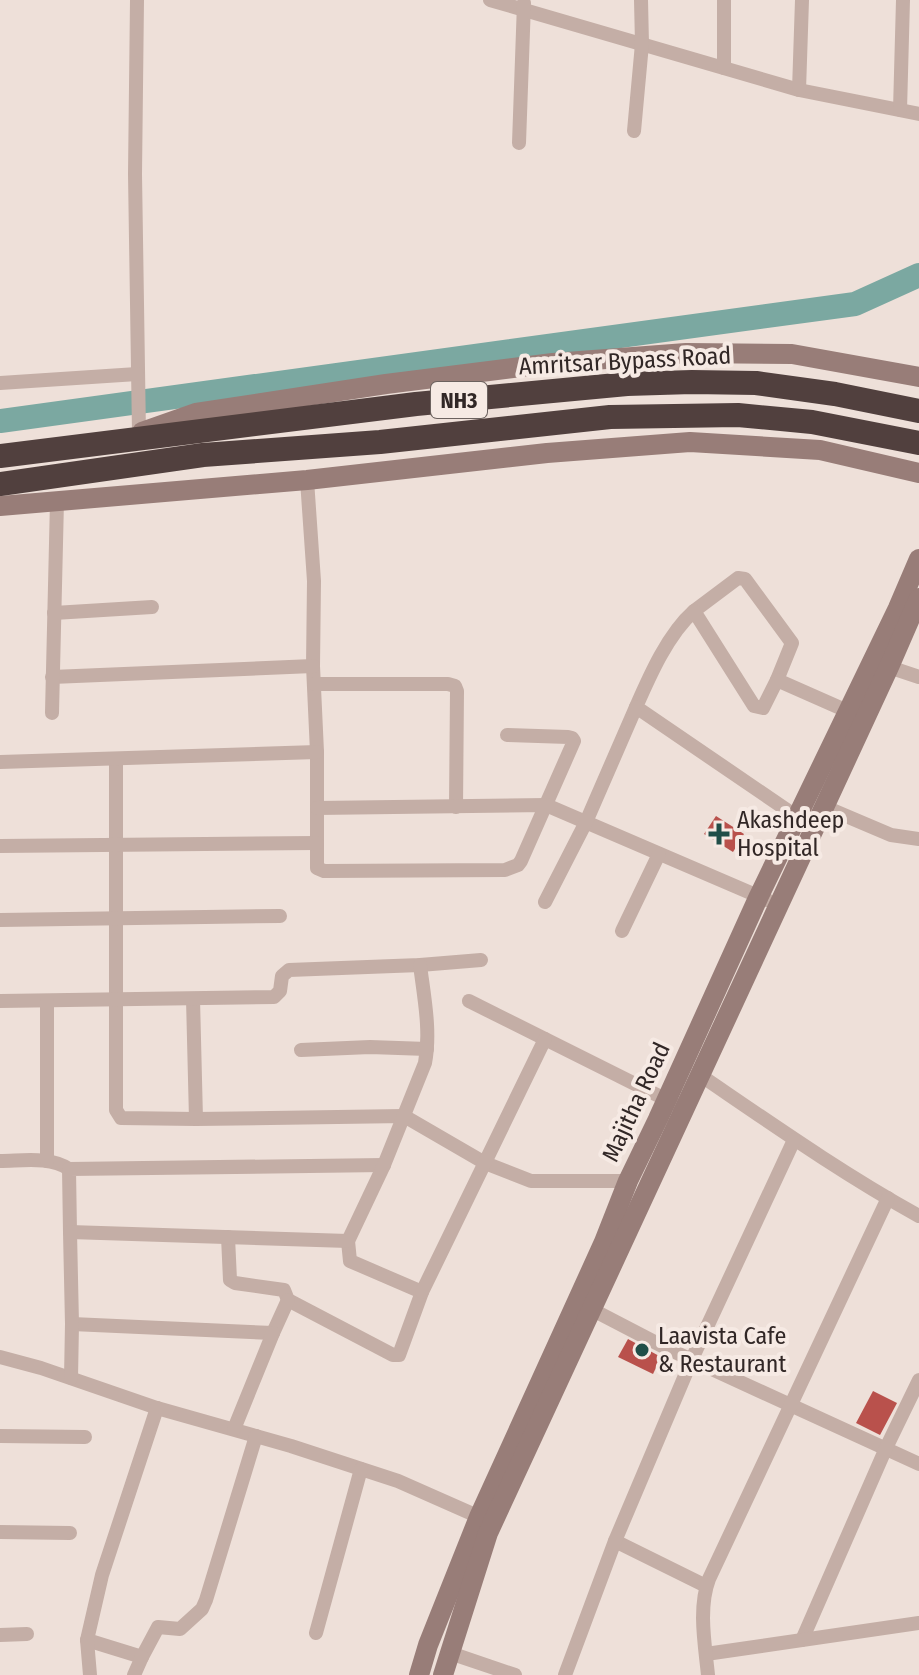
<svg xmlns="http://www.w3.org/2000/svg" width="919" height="1675" font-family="'Fira Sans Condensed',sans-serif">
<rect width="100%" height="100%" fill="#eee0d9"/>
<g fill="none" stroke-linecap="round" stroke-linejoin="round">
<!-- river -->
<path stroke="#7ba8a1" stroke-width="24" d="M 0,421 L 855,304 L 919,275"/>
</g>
<!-- building -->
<g fill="#b9514c">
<path d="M 716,816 L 744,834 L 733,852 L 704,834 Z"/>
<path d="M 628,1339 L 661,1357 L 653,1374 L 618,1357 Z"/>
<path d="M 873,1391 L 897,1403 L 880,1435 L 856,1423 Z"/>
</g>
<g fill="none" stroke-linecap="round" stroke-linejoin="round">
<!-- street -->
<g stroke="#c4aea6" stroke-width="14">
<path d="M 137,0 L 135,174 L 139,433"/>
<path d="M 490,0 L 799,90 L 919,114"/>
<path d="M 724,0 L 724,68"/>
<path d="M 799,90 L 802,0"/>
<path d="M 900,110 L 903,0"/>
<path d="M 634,131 L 642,44 L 641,0"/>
<path d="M 519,143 L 524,3"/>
<path d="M 0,383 L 137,374"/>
<path d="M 307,480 L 314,581 L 313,666 L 317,752 L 317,868 L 324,871 L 505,870 L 518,865 L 521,861 L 574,741 L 572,738 L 568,737 L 507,735"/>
<path d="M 694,611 L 738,578 L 745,579 L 792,643 L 777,680"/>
<path d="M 54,613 L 152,607"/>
<path d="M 889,667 L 919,677"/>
<path d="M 52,677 L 313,666"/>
<path d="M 314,684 L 448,684 L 455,686 L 457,691 L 456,807"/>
<path d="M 52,713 L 57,501"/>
<path d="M 116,759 L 116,1110 L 121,1118 L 196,1119 L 404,1116 L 485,1163 L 531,1181 L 628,1181"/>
<path d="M 0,762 L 317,752"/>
<path d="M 825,807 L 891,835 L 919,839"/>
<path d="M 317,808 L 546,805 L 767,900"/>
<path d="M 803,821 L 636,707 C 650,675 668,634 694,611 L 754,706 L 763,708 L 777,680 L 854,714"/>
<path d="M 0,846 L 317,843"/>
<path d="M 545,902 L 586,822 L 636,707"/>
<path d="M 0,920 L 280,916"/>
<path d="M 622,931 L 659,854"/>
<path d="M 193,999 L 196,1119"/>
<path d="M 0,1001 L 274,997 L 280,991 L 282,976 L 289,970 L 420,965 L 481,960"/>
<path d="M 469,1001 L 673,1103"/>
<path d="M 301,1050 L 370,1047 L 427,1049"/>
<path d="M 700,1075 C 772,1124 843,1174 919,1216"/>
<path d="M 0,1161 C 22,1161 50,1156 69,1169"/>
<path d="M 47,1161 L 47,1001"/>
<path d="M 70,1232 L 69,1169 L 384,1165"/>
<path d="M 228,1237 L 230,1280 L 235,1283 L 284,1290 L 288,1300 L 393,1355 L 399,1355 L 422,1292 L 350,1261 L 348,1241"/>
<path d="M 422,1292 L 545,1039"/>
<path d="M 591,1309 L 666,1348 L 919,1464"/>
<path d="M 72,1324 L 273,1333 L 288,1300"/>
<path d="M 0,1357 L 41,1368 L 157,1408 L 291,1446 L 398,1481 L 484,1519"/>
<path d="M 71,1378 L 72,1324 L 70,1232 L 348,1241 L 384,1165 L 425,1063 C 431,1031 424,997 420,965"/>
<path d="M 234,1429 L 273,1333"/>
<path d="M 0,1436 L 85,1437"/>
<path d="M 0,1532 L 70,1533"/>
<path d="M 615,1541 L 706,1586"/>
<path d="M 316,1633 L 361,1469"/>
<path d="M 0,1635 L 27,1634"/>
<path d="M 87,1640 L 142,1657 L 158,1627 L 180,1629 L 202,1609 L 206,1600 L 256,1436"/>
<path d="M 802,1640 L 886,1448 L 919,1380"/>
<path d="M 450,1653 L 515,1675"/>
<path d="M 706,1654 L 919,1623"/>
<path d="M 90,1675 L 87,1640 L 102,1575 L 157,1408"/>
<path d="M 134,1675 L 142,1657"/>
<path d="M 565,1675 L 615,1541 L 692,1359 L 794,1140"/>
<path d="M 708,1675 C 705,1645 698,1608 709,1579 L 888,1198"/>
</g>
<!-- secondary -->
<g stroke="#987d78" stroke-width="20">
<path d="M 142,432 L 196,413 L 386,384 L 553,363 L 686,353 L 792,354 L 919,377"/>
<path d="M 0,506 L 307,480 L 547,453 L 690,442 L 820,450 L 919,473"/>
<path d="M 419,1675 L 428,1645 L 479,1517 L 604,1242 L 628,1181 L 658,1119 L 759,896 L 898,608 L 919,559"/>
<path d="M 443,1675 L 488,1533 L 889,667 L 919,598"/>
</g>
<!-- highway -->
<g stroke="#51403e" stroke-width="24">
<path d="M 0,456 L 416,404 L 627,384 L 692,382 L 756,383 L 835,394 L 919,411"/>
<path d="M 0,484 L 203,455 L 380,442 L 610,417 L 738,415 L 812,422 L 919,443"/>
</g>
</g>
<!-- markers -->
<g fill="#204e48" stroke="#f6eae4" stroke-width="3">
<path d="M715 822h8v8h8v8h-8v8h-8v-8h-8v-8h8z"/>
<circle cx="642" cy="1350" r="8"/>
</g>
<g text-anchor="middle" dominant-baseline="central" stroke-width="8" stroke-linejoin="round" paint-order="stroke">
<!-- shield labels -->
<rect fill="#f6eae4" stroke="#6c625f" stroke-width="2" x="431" y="382" width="56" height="36" rx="6"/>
<g font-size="22" font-weight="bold" fill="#312726">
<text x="459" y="400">NH3</text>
</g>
<!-- street labels -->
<g font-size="24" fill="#312726" stroke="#f6eae4">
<text transform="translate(625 361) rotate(-3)">Amritsar Bypass Road</text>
<text transform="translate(636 1102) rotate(-65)">Majitha Road</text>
</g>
<!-- poi labels -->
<g font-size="24" fill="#312726" stroke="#f6eae4" text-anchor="start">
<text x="737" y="820">Akashdeep<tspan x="737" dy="28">Hospital</tspan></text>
<text x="658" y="1336">Laavista Cafe<tspan x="658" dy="28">&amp; Restaurant</tspan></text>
</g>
</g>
</svg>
